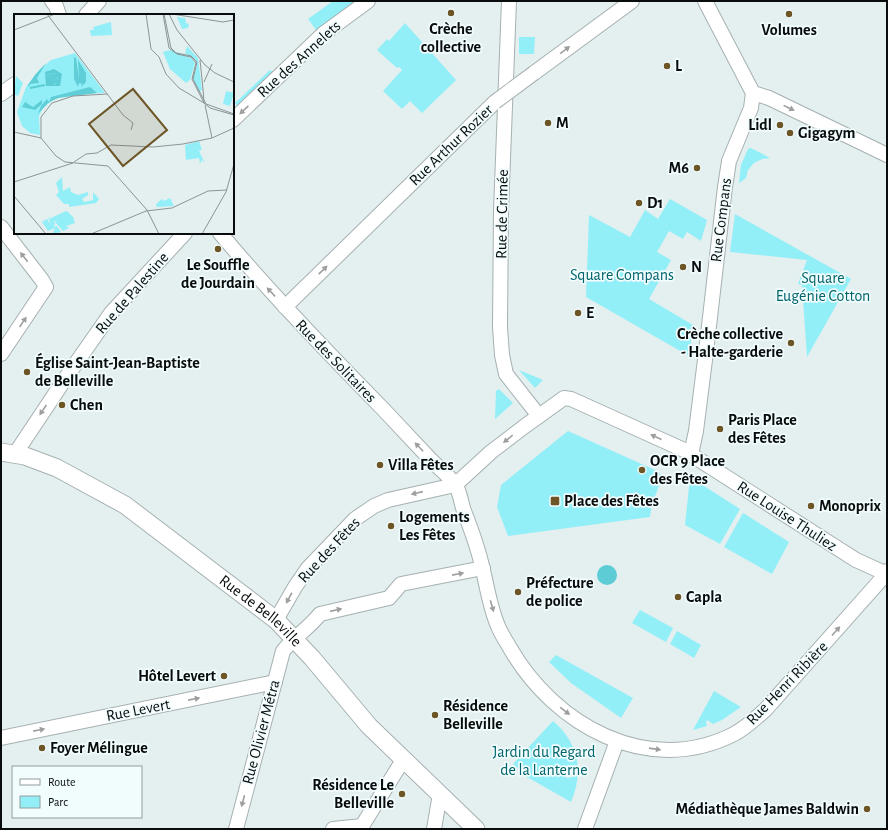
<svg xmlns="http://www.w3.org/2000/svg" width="888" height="830" font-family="'Alegreya Sans',sans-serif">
<rect width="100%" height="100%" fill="#e4eff0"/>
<!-- green -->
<g fill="#93eff7" fill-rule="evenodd">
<path d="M 333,1 L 356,1 L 317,31 L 308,19 Z"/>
<path d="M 405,23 L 456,80 L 422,113 L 410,101 L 402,109 L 383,91 L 402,70 L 399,67 L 397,68 L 377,50 L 387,39 L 389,41 Z"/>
<path d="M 519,37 L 535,37 L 534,54 L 519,54 Z"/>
<path d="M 270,70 L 273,72 L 237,106 L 235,103 Z"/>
<path d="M 751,148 L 770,158 L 762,159 L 754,163 L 748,170 L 746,178 L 739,183 L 741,165 L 748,149 Z"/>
<path d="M 670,199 L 707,220 L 701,241 L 687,232 L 683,239 L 669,231 L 657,252 L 671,260 L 649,299 L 693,325 L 689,356 L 586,297 L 589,215 L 630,237 L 645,210 L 658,219 Z"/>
<path d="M 735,214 L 851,279 L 807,357 L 802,285 L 798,284 L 807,260 L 730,252 Z"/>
<path d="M 519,370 L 543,380 L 535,388 Z"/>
<path d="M 499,389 L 513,403 L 495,419 L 496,391 Z"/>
<path d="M 568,431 L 655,470 L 663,476 L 652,504 L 650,517 L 508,536 L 497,507 L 501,485 Z"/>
<path d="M 690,477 L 740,509 L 720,544 L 685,525 Z"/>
<path d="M 743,513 L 789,542 L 772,574 L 724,547 Z"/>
<path d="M 640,610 L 673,628 L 666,642 L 632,623 Z"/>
<path d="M 677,631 L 701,645 L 694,658 L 670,644 Z"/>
<path d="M 556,655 L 633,698 L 621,718 L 571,683 L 549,662 Z"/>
<path d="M 714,691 L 741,707 L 722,720 L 713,724 L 707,720 L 706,723 L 707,726 L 693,730 Z"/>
<path d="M 553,721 C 579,743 584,772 571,802 L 527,777 L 513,764 ZM 569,767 L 572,769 L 573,773 L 572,777 L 567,778 L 564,776 L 562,771 L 565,768 Z"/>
</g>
<!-- water -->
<circle fill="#5dccd5" cx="607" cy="575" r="10"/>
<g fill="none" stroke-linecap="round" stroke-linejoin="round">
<!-- minor casing -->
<g stroke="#a6b0b1" stroke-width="16">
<g id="minor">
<path d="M 52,1 L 56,6 L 59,15"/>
<path d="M 509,1 L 501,211 L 500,327 L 502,355 L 506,374 L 539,416"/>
<path d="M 86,15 L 99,1"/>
<path d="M 534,73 L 632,1"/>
<path d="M 753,93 L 769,98 L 887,155"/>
<path d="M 1,94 L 15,84"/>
<path d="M 233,120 L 323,34 L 368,1"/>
<path d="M 1,227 L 42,280 L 46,287 L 1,354"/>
<path d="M 220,233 C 271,294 327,352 383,409 C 399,426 415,443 431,460 C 439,468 448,475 455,484 C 460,491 461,503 464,511 C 471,529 478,548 482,566 C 487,586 490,608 498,626 C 501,634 506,641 510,648 C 554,725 648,778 734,734 C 746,728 756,718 766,709 L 886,574 L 887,571"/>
<path d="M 285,307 L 495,102"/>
<path d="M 15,454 L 65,379 L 111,313 L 185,233"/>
<path d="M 691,454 L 696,431 L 706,352 L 725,187 L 729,161 L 751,108 L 753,93 L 705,1"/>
<path d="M 276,620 L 295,587 L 308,568 L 355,519 L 374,506 L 388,500 L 455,485 L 491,452 L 525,426 L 564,398 L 571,399 L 580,403 L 684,450 L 856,560 L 887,574"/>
<path d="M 1,738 L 275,682"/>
<path d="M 236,829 L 283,651 C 294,637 309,628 320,614 L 389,598 L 401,584 L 483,568"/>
<path d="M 333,829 L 362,826 L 403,760"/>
<path d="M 434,829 L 440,794"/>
<path d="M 585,829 L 617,741"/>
</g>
</g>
<!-- major casing -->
<g stroke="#a6b0b1" stroke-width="19">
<g id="major">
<path id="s1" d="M 1,452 L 25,456 L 57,468 L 125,505 L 276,620 L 312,658 L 369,726 L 476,829"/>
</g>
</g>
<!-- minor -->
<use href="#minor" stroke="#fff" stroke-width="14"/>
<!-- major -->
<use href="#major" stroke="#fff" stroke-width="17"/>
<!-- minor-bridge casing -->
<g stroke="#a6b0b1" stroke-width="16" stroke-linecap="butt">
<path id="minor-bridge" d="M 495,102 L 534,73"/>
</g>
<!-- minor-bridge -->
<use href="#minor-bridge" stroke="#fff" stroke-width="14"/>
</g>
<!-- one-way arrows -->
<defs><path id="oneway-solid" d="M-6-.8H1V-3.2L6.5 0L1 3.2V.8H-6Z"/></defs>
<g fill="#9d9e9e">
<use href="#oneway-solid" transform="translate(565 50) rotate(-37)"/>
<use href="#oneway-solid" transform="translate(789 108) rotate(26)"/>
<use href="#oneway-solid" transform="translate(244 110) rotate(137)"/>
<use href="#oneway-solid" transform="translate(24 257) rotate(-128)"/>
<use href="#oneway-solid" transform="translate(323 270) rotate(-44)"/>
<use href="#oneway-solid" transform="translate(271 292) rotate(-133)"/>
<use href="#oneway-solid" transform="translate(23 322) rotate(-56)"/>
<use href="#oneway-solid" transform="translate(43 410) rotate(124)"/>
<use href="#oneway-solid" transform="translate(656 437) rotate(-156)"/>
<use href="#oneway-solid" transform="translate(508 439) rotate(141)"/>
<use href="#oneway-solid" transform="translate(419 447) rotate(-134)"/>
<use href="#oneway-solid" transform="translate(417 493) rotate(167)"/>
<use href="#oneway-solid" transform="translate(458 574) rotate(-11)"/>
<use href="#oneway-solid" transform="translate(289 598) rotate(119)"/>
<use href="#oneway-solid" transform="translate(492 606) rotate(74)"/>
<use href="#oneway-solid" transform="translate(336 610) rotate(-13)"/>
<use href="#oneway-solid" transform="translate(836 631) rotate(-48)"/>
<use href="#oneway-solid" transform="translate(194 699) rotate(-11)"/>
<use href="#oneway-solid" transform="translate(565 711) rotate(37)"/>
<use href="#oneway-solid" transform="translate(39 730) rotate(-11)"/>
<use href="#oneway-solid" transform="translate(655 749) rotate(8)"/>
<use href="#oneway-solid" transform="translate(243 801) rotate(105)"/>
</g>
<!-- markers -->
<g fill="#6d5525" stroke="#f1fcfd" stroke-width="1.5">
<circle cx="451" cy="13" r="4"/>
<circle cx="789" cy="14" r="4"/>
<circle cx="667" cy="66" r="4"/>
<circle cx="548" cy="123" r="4"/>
<circle cx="780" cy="125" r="4"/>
<circle cx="790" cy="133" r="4"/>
<circle cx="697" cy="168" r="4"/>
<circle cx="639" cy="203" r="4"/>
<circle cx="218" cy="249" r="4"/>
<circle cx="683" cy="267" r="4"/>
<circle cx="578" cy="313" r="4"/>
<circle cx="791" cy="343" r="4"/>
<circle cx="27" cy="372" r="4"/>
<circle cx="62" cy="405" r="4"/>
<circle cx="720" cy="429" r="4"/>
<circle cx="380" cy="465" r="4"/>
<circle cx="642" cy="470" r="4"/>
<rect x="550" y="496" width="10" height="10" rx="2"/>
<circle cx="811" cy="506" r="4"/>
<circle cx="391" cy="526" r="4"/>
<circle cx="518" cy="592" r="4"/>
<circle cx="678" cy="597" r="4"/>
<circle cx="224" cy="676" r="4"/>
<circle cx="435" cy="715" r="4"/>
<circle cx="42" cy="748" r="4"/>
<circle cx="402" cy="794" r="4"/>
<circle cx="867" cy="809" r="4"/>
</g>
<g text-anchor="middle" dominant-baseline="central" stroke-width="3.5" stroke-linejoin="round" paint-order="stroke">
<!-- poi labels -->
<g font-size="16" font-weight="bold" fill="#090c0d" stroke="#f1fcfd" text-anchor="start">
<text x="451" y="29" text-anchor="middle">Crèche<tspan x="451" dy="18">collective</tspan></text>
<text x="789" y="30" text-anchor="middle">Volumes</text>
<text x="675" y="66">L</text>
<text x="556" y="123">M</text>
<text x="772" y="125" text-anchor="end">Lidl</text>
<text x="798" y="133">Gigagym</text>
<text x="689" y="168" text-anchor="end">M6</text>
<text x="647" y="203">D1</text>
<text x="218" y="265" text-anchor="middle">Le Souffle<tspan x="218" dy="18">de Jourdain</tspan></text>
<text x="691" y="267">N</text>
<text x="586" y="313">E</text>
<text x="783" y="334" text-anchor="end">Crèche collective<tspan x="783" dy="18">- Halte-garderie</tspan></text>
<text x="35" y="363">Église Saint-Jean-Baptiste<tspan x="35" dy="18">de Belleville</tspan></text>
<text x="70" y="405">Chen</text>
<text x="728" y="420">Paris Place<tspan x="728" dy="18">des Fêtes</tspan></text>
<text x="650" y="461">OCR 9 Place<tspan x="650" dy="18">des Fêtes</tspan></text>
<text x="388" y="465">Villa Fêtes</text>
<text x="564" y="501">Place des Fêtes</text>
<text x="819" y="506">Monoprix</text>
<text x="399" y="517">Logements<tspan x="399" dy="18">Les Fêtes</tspan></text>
<text x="526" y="583">Préfecture<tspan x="526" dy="18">de police</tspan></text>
<text x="686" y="597">Capla</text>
<text x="216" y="676" text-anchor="end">Hôtel Levert</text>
<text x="443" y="706">Résidence<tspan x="443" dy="18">Belleville</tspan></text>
<text x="50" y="748">Foyer Mélingue</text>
<text x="394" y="785" text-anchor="end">Résidence Le<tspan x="394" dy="18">Belleville</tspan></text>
<text x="859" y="809" text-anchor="end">Médiathèque James Baldwin</text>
</g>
<!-- street labels -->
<g font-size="16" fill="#090c0d" stroke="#f1fcfd">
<text transform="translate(299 59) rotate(-42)">Rue des Annelets</text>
<text transform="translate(451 145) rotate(-44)">Rue Arthur Rozier</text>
<text transform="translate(502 214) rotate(-89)">Rue de Crimée</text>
<text transform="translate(721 220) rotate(-83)">Rue Compans</text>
<text transform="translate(132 293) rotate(-49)">Rue de Palestine</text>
<text transform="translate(336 361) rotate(46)">Rue des Solitaires</text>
<text transform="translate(787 516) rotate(33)">Rue Louise Thuliez</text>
<text transform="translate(329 550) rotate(-47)">Rue des Fêtes</text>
<text stroke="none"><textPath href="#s1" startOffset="308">Rue de Belleville</textPath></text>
<text transform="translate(787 683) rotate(-46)">Rue Henri Ribière</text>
<text transform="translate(138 710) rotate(-11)">Rue Levert</text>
<text transform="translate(261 732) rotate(-75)">Rue Olivier Métra</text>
</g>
<!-- park labels -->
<g font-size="16" fill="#00646b" stroke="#f1fcfd">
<text x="622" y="275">Square Compans</text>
<text x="823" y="278">Square<tspan x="823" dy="18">Eugénie Cotton</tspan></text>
<text x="544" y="752">Jardin du Regard<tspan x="544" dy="18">de la Lanterne</tspan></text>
</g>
</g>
<!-- overview -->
<g transform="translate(14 14)">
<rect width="220" height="220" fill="#e4eff0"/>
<path d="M 163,3 L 171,4 L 172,9 L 175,10 L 174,14 L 168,15 ZM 97,8 L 98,21 L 77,22 L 76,16 L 80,16 L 79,13 ZM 155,32 L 162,38 L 171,40 L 173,32 L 184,44 L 188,76 L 185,78 L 178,64 L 183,52 L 181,46 L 174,41 L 160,38 ZM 156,36 L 177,44 L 181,49 L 176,66 L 172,69 L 156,55 L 149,38 ZM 61,39 L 91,79 L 56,80 L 39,86 L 29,94 L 25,102 L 26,121 L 16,119 L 8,112 L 3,98 L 12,73 L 25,56 L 37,46 ZM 2,62 L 9,69 L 4,82 L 0,80 ZM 212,77 L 220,79 L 216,92 L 209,90 ZM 185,127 L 188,136 L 185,137 L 191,149 L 188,146 L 186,150 L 185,144 L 172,146 L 171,131 ZM 48,163 L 49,177 L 56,173 L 57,178 L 64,181 L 74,178 L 74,181 L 68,185 L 70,188 L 79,186 L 79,178 L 85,185 L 82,189 L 55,193 L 55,190 L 50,190 L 42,181 L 45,178 L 42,169 ZM 156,184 L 160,192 L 143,193 L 142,190 L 148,185 L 150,187 ZM 52,197 L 51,197 L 52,197 L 54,198 L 59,203 L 61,209 L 52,212 L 55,214 L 49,217 L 41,208 L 45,206 L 39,208 L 35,202 L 37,204 ZM 34,203 L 41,209 L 40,213 L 43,212 L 47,218 L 38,220 L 41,214 L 34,217 L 28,208 L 33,205 L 37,211 Z" fill="#93eff7"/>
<path d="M 60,43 L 62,44 L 65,65 L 64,46 L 72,59 L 72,68 L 67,73 L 68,70 L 65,69 L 64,73 L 60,65 ZM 32,49 L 23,64 L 25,69 L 16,70 L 15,73 L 14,71 L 21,61 ZM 43,59 L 44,69 L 39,70 L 32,61 ZM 76,73 L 83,79 L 44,84 L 34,89 L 24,100 L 27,92 L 33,85 L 35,88 L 37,83 ZM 28,86 L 28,90 L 21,96 L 8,93 L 11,88 L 19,93 Z" fill="#5fced7"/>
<path d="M 40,55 L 48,60 L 46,72 L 32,72 L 31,58 ZM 41,59 L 44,64 L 41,71 L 32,61 Z" fill="#5dccd5" fill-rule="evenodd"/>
<path fill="none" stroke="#5dccd5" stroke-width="2" d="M 16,74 L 31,71"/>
<path fill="none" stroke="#8c9495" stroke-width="1" d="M 33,0 L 109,101 L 119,109 L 117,116M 132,0 L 137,35 L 145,43 L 152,60 L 165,74 L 190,89 L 189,75M 149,0 L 155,34 L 163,40 L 177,43 L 182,49 L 178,65 L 190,89 L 196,94 L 220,101M 150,0 L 157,34 L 162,39 L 177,42 L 183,48 L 179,65 L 192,90 L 220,100M 155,0 L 163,16 L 191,51 L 201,59 L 220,68M 158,0 L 209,8 L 220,6M 0,16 L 41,0M 186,46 L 189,75M 190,68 L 198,50M 191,91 L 198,124M 0,118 L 27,124 L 42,142 L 51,148 L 94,152 L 133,196 L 145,220M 27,124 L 27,103 L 38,89 L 59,82 L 93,80M 60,148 L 72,140 L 83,139 L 97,131 L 139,133 L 169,130 L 198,124 L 220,114M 0,168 L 59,149M 0,182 L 32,220M 77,220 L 132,197 L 158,194 L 194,177 L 213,176M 188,220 L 212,178 L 220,150"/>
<path fill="#6d5525" fill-opacity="0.15" stroke="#6d5525" stroke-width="2" d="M 119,75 L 153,116 L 109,152 L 75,110 Z"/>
<rect width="220" height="220" fill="none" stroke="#090c0d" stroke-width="2"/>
</g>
<!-- border -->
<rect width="888" height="830" fill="none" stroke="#090c0d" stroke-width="4"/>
<!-- legend -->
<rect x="12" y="766" width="130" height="52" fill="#f1fcfd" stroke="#949c9d"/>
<rect x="20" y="779" width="20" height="6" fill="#ffffff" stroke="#949c9d"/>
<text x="48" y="786" font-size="12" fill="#090c0d">Route</text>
<rect x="20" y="796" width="20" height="12" fill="#93eff7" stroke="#949c9d"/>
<text x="48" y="806" font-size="12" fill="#090c0d">Parc</text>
</svg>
